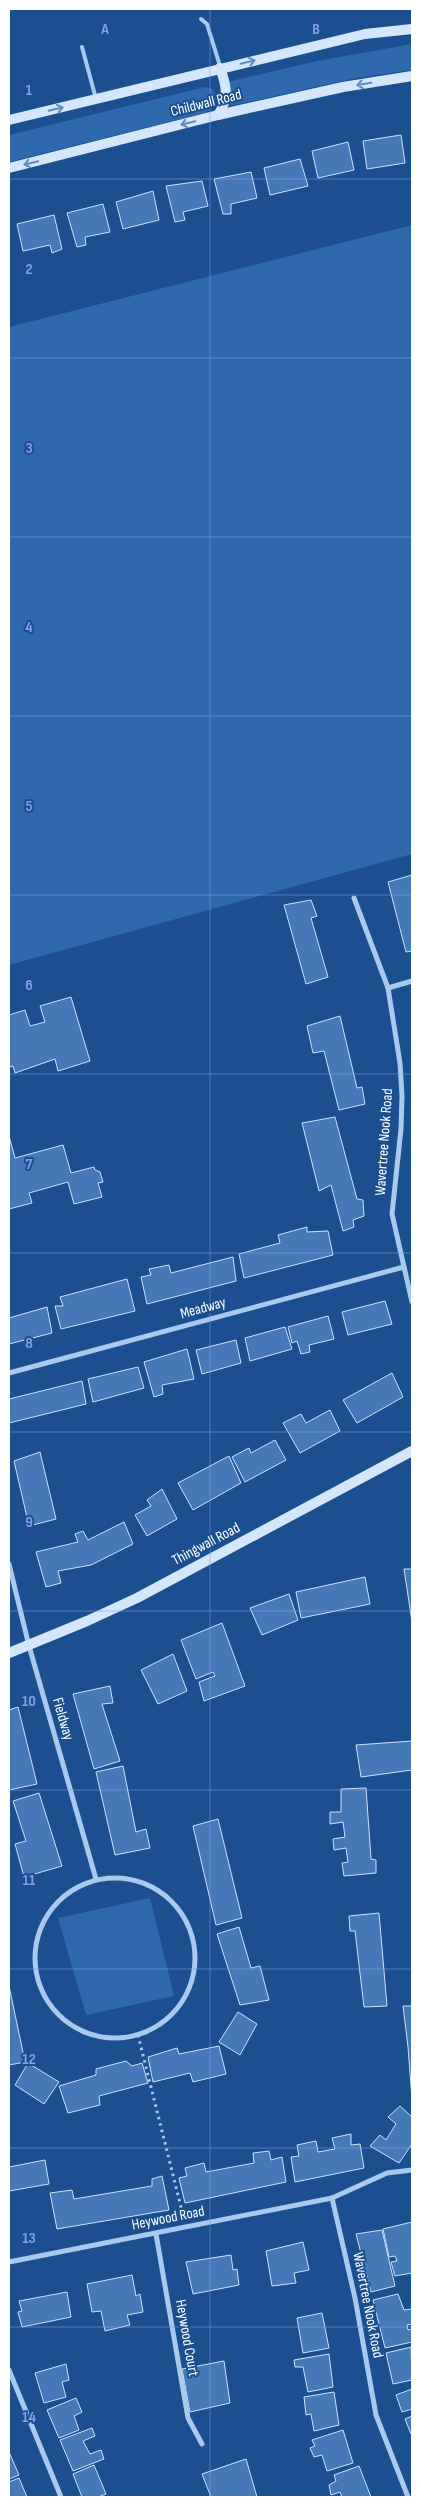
<svg xmlns="http://www.w3.org/2000/svg" width="421" height="2506" font-family="'Sofia Sans Condensed',sans-serif">
<rect width="100%" height="100%" fill="#1b4f8f"/>
<!-- green -->
<g fill="#2e69ad">
<path d="M 412,44 L 412,70 L 356,78 L 230,106 L 231,97 L 228,84 L 231,81 L 317,61 Z"/>
<path d="M 205,87 L 213,89 L 217,99 L 211,109 L 204,113 L 9,162 L 9,135 Z"/>
<path d="M 412,225 L 412,854 L 9,965 L 9,327 Z"/>
<path d="M 150,1898 L 174,1996 L 86,2015 L 58,1918 Z"/>
</g>
<!-- building -->
<g fill="#4478b7" stroke="#cfe3fa">
<path d="M 401,135 L 405,163 L 367,169 L 363,141 Z"/>
<path d="M 348,142 L 354,170 L 318,178 L 312,151 Z"/>
<path d="M 300,159 L 308,186 L 270,195 L 264,168 Z"/>
<path d="M 251,172 L 257,198 L 231,204 L 231,214 L 223,214 L 214,179 Z"/>
<path d="M 202,181 L 208,206 L 183,212 L 185,220 L 175,222 L 166,186 Z"/>
<path d="M 153,191 L 159,220 L 123,229 L 116,202 Z"/>
<path d="M 103,204 L 110,232 L 85,237 L 86,245 L 77,247 L 67,213 Z"/>
<path d="M 54,215 L 62,249 L 52,253 L 50,245 L 23,251 L 17,224 Z"/>
<path d="M 412,875 L 412,951 L 406,952 L 388,882 Z"/>
<path d="M 311,900 L 317,916 L 311,918 L 328,977 L 306,984 L 284,905 Z"/>
<path d="M 71,997 L 90,1061 L 58,1071 L 55,1059 L 15,1073 L 13,1066 L 9,1067 L 9,1015 L 25,1010 L 30,1026 L 45,1022 L 40,1006 Z"/>
<path d="M 340,1016 L 357,1088 L 362,1087 L 365,1104 L 339,1110 L 324,1051 L 313,1053 L 307,1026 Z"/>
<path d="M 335,1117 L 357,1199 L 363,1200 L 364,1216 L 353,1220 L 354,1227 L 343,1231 L 331,1185 L 319,1191 L 302,1123 Z"/>
<path d="M 9,1136 L 15,1158 L 63,1145 L 71,1173 L 94,1167 L 95,1170 L 100,1172 L 103,1182 L 98,1183 L 102,1197 L 74,1204 L 68,1182 L 29,1193 L 32,1203 L 9,1209 Z"/>
<path d="M 307,1227 L 307,1232 L 328,1231 L 333,1255 L 244,1278 L 239,1254 L 280,1243 L 278,1235 Z"/>
<path d="M 233,1257 L 236,1281 L 147,1304 L 141,1277 L 151,1275 L 149,1269 L 169,1265 L 171,1273 Z"/>
<path d="M 127,1279 L 135,1311 L 61,1329 L 55,1306 L 63,1306 L 60,1297 Z"/>
<path d="M 385,1301 L 392,1324 L 348,1335 L 342,1312 Z"/>
<path d="M 47,1307 L 52,1333 L 9,1344 L 9,1318 Z"/>
<path d="M 328,1316 L 334,1339 L 309,1345 L 310,1352 L 301,1354 L 297,1341 L 292,1343 L 288,1327 Z"/>
<path d="M 285,1327 L 292,1349 L 250,1361 L 245,1338 Z"/>
<path d="M 236,1340 L 241,1363 L 202,1374 L 196,1350 Z"/>
<path d="M 187,1349 L 194,1379 L 162,1385 L 163,1394 L 154,1397 L 144,1362 Z"/>
<path d="M 138,1367 L 144,1388 L 93,1402 L 88,1379 Z"/>
<path d="M 392,1373 L 403,1397 L 357,1423 L 343,1400 Z"/>
<path d="M 82,1381 L 86,1404 L 9,1423 L 9,1399 Z"/>
<path d="M 330,1410 L 340,1431 L 300,1453 L 283,1423 L 301,1414 L 306,1423 Z"/>
<path d="M 275,1440 L 286,1460 L 245,1482 L 232,1457 L 249,1448 L 251,1453 Z"/>
<path d="M 40,1452 L 56,1519 L 29,1526 L 14,1461 Z"/>
<path d="M 229,1456 L 241,1483 L 193,1510 L 178,1483 Z"/>
<path d="M 162,1489 L 177,1519 L 147,1536 L 135,1515 L 151,1506 L 147,1500 Z"/>
<path d="M 124,1522 L 133,1544 L 91,1565 L 58,1571 L 61,1583 L 46,1587 L 36,1552 L 78,1542 L 75,1534 L 83,1531 L 88,1540 Z"/>
<path d="M 404,1569 L 412,1569 L 412,1622 Z"/>
<path d="M 365,1577 L 370,1604 L 301,1618 L 296,1592 Z"/>
<path d="M 289,1594 L 298,1620 L 262,1635 L 250,1608 Z"/>
<path d="M 222,1623 L 245,1686 L 204,1701 L 199,1682 L 215,1676 L 213,1672 L 196,1679 L 181,1640 Z"/>
<path d="M 173,1654 L 187,1691 L 158,1704 L 141,1670 Z"/>
<path d="M 110,1686 L 113,1703 L 102,1704 L 120,1761 L 94,1769 L 73,1694 Z"/>
<path d="M 18,1707 L 37,1784 L 9,1790 L 9,1710 Z"/>
<path d="M 412,1741 L 412,1770 L 361,1777 L 356,1745 Z"/>
<path d="M 123,1766 L 136,1832 L 146,1829 L 150,1848 L 115,1855 L 96,1772 Z"/>
<path d="M 366,1788 L 371,1859 L 376,1860 L 376,1873 L 344,1876 L 342,1863 L 348,1862 L 346,1848 L 334,1850 L 333,1839 L 345,1837 L 343,1822 L 330,1824 L 330,1812 L 341,1812 L 341,1789 Z"/>
<path d="M 39,1793 L 62,1866 L 24,1877 L 15,1844 L 26,1841 L 13,1801 Z"/>
<path d="M 218,1819 L 242,1918 L 216,1925 L 193,1826 Z"/>
<path d="M 379,1913 L 387,2006 L 364,2007 L 355,1931 L 350,1931 L 349,1916 Z"/>
<path d="M 239,1927 L 251,1968 L 260,1966 L 269,2000 L 240,2005 L 217,1934 Z"/>
<path d="M 9,1986 L 25,2062 L 9,2065 Z"/>
<path d="M 403,2006 L 412,2006 L 412,2099 L 408,2047 Z"/>
<path d="M 238,2012 L 257,2024 L 240,2055 L 219,2042 Z"/>
<path d="M 219,2046 L 226,2074 L 193,2082 L 190,2073 L 153,2082 L 148,2057 L 177,2048 L 179,2054 Z"/>
<path d="M 126,2061 L 132,2066 L 142,2063 L 148,2083 L 99,2096 L 100,2105 L 68,2113 L 59,2086 L 96,2075 L 96,2069 Z"/>
<path d="M 28,2063 L 59,2082 L 44,2104 L 15,2085 Z"/>
<path d="M 400,2106 L 412,2117 L 412,2144 L 399,2163 L 370,2146 L 380,2135 L 386,2140 L 396,2124 L 388,2117 Z"/>
<path d="M 351,2134 L 351,2145 L 360,2144 L 364,2168 L 295,2182 L 291,2157 L 299,2156 L 297,2145 L 316,2141 L 318,2152 L 335,2149 L 332,2138 Z"/>
<path d="M 269,2151 L 271,2160 L 282,2157 L 286,2182 L 185,2203 L 179,2178 L 187,2176 L 185,2168 L 204,2163 L 206,2172 L 254,2163 L 253,2153 Z"/>
<path d="M 45,2160 L 49,2184 L 9,2191 L 9,2167 Z"/>
<path d="M 162,2176 L 169,2210 L 57,2229 L 50,2193 L 72,2190 L 74,2199 L 152,2186 L 152,2179 Z"/>
<path d="M 412,2222 L 412,2273 L 395,2276 L 391,2262 L 397,2261 L 395,2256 L 389,2257 L 383,2229 Z"/>
<path d="M 382,2230 L 395,2286 L 371,2292 L 356,2234 Z"/>
<path d="M 303,2242 L 309,2270 L 294,2273 L 296,2283 L 272,2286 L 266,2251 Z"/>
<path d="M 231,2255 L 233,2270 L 237,2269 L 239,2285 L 193,2294 L 186,2262 Z"/>
<path d="M 132,2275 L 136,2296 L 140,2294 L 143,2312 L 127,2315 L 130,2325 L 105,2331 L 101,2311 L 92,2312 L 87,2284 Z"/>
<path d="M 67,2292 L 71,2317 L 22,2327 L 18,2312 L 22,2311 L 19,2301 Z"/>
<path d="M 398,2294 L 404,2310 L 412,2309 L 412,2324 L 407,2325 L 408,2330 L 412,2329 L 412,2342 L 385,2348 L 373,2300 Z"/>
<path d="M 322,2313 L 329,2348 L 303,2353 L 297,2318 Z"/>
<path d="M 411,2347 L 412,2380 L 393,2384 L 386,2353 Z"/>
<path d="M 329,2354 L 333,2387 L 308,2392 L 303,2367 L 295,2367 L 294,2360 Z"/>
<path d="M 224,2361 L 230,2403 L 190,2412 L 182,2369 Z"/>
<path d="M 66,2364 L 69,2380 L 62,2382 L 66,2397 L 44,2403 L 35,2373 Z"/>
<path d="M 412,2389 L 412,2409 L 402,2412 L 396,2395 Z"/>
<path d="M 334,2392 L 339,2425 L 314,2431 L 311,2414 L 306,2415 L 304,2397 Z"/>
<path d="M 76,2398 L 82,2412 L 74,2416 L 79,2430 L 59,2438 L 47,2410 Z"/>
<path d="M 412,2416 L 412,2434 L 411,2434 L 405,2419 Z"/>
<path d="M 92,2428 L 95,2436 L 83,2441 L 90,2454 L 101,2450 L 104,2459 L 73,2471 L 60,2440 Z"/>
<path d="M 343,2430 L 353,2463 L 327,2471 L 322,2455 L 314,2457 L 310,2448 L 315,2446 L 312,2440 Z"/>
<path d="M 9,2452 L 19,2475 L 9,2479 Z"/>
<path d="M 246,2459 L 257,2497 L 211,2497 L 202,2474 Z"/>
<path d="M 94,2465 L 106,2494 L 98,2497 L 82,2497 L 73,2474 Z"/>
<path d="M 359,2466 L 371,2497 L 342,2497 L 340,2492 L 331,2495 L 329,2485 L 336,2481 L 334,2475 Z"/>
<path d="M 19,2478 L 27,2497 L 9,2497 L 9,2482 Z"/>
</g>
<g fill="none" stroke-linecap="round" stroke-linejoin="round">
<!-- path -->
<path stroke="#a9c9ee" stroke-width="3" stroke-dasharray="2.5 4" stroke-linecap="butt" d="M 138,2035 L 183,2215"/>
<!-- lane -->
<g stroke="#a9c9ee" stroke-width="4">
<path d="M 201,19 L 207,24 L 220,66"/>
<path d="M 82,47 L 96,99"/>
</g>
<!-- street -->
<g stroke="#a9c9ee" stroke-width="5">
<path d="M 354,898 L 388,988 L 400,1063 L 402,1096 L 401,1129 L 392,1214 L 412,1302"/>
<path d="M 388,988 L 412,981"/>
<path d="M 9,1373 L 404,1267"/>
<path d="M 9,1564 L 29,1646 L 96,1879"/>
<circle cx="115" cy="1958" r="80"/>
<path d="M 332,2198 L 355,2298 L 376,2415 L 408,2497"/>
<path d="M 156,2234 L 188,2418 L 202,2444"/>
<path d="M 9,2262 L 332,2198 L 387,2173 L 412,2170"/>
<path d="M 9,2370 L 61,2497"/>
</g>
<!-- secondary -->
<g stroke="#d6e6fa" stroke-width="10">
<path d="M 218,115 C 229,99 227,86 220,68"/>
<path d="M 9,120 L 365,34 L 412,29"/>
<path d="M 9,168 L 218,115 L 343,87 L 412,76"/>
<path d="M 9,1653 L 87,1621 L 137,1598 L 412,1451"/>
</g>
</g>
<!-- one-way arrows -->
<defs><path id="oneway-shaft" d="M-6 0H5M1.5-3L5.5 0L1.5 3" fill="none" stroke-width="1.6" stroke-linecap="round" stroke-linejoin="round" transform="scale(1.25)"/></defs>
<g stroke="#668bba">
<use href="#oneway-shaft" transform="translate(248 62) rotate(-13)"/>
<use href="#oneway-shaft" transform="translate(364 84) rotate(170)"/>
<use href="#oneway-shaft" transform="translate(56 109) rotate(-14)"/>
<use href="#oneway-shaft" transform="translate(188 123) rotate(166)"/>
<use href="#oneway-shaft" transform="translate(31 163) rotate(166)"/>
</g>
<!-- grid -->
<path fill="none" stroke="#839eea" stroke-width="1" stroke-opacity="0.55" d="M 210,9 L 210,2497M 9,179 L 412,179M 9,358 L 412,358M 9,537 L 412,537M 9,716 L 412,716M 9,895 L 412,895M 9,1074 L 412,1074M 9,1253 L 412,1253M 9,1432 L 412,1432M 9,1611 L 412,1611M 9,1790 L 412,1790M 9,1969 L 412,1969M 9,2148 L 412,2148M 9,2327 L 412,2327"/>
<g text-anchor="middle" dominant-baseline="central" stroke-width="4" stroke-linejoin="round" paint-order="stroke">
<!-- street labels -->
<g font-size="15" fill="#fff" stroke="#1b4f8f">
<text transform="translate(206 103) rotate(-14)">Childwall Road</text>
<text transform="translate(384 1142) rotate(-86)">Wavertree Nook Road</text>
<text transform="translate(203 1308) rotate(-15)">Meadway</text>
<text transform="translate(206 1544) rotate(-28)">Thingwall Road</text>
<text transform="translate(63 1719) rotate(74)">Fieldway</text>
<text transform="translate(168 2218) rotate(-11)">Heywood Road</text>
<text transform="translate(368 2305) rotate(79)">Wavertree Nook Road</text>
<text transform="translate(187 2338) rotate(80)">Heywood Court</text>
</g>
</g>
<g font-size="16" text-anchor="middle" font-weight="bold" fill="#839eea" stroke="#1b4f8f" stroke-width="4" stroke-linejoin="round" paint-order="stroke">
<text x="105" y="34">A</text>
<text x="316" y="34">B</text>
<text x="29" y="95">1</text>
<text x="29" y="274">2</text>
<text x="29" y="453">3</text>
<text x="29" y="632">4</text>
<text x="29" y="811">5</text>
<text x="29" y="990">6</text>
<text x="29" y="1169">7</text>
<text x="29" y="1348">8</text>
<text x="29" y="1527">9</text>
<text x="29" y="1706">10</text>
<text x="29" y="1885">11</text>
<text x="29" y="2064">12</text>
<text x="29" y="2243">13</text>
<text x="29" y="2422">14</text>
</g>
<!-- border -->
<rect width="421" height="2506" fill="none" stroke="#ffffff" stroke-width="20"/>
</svg>
